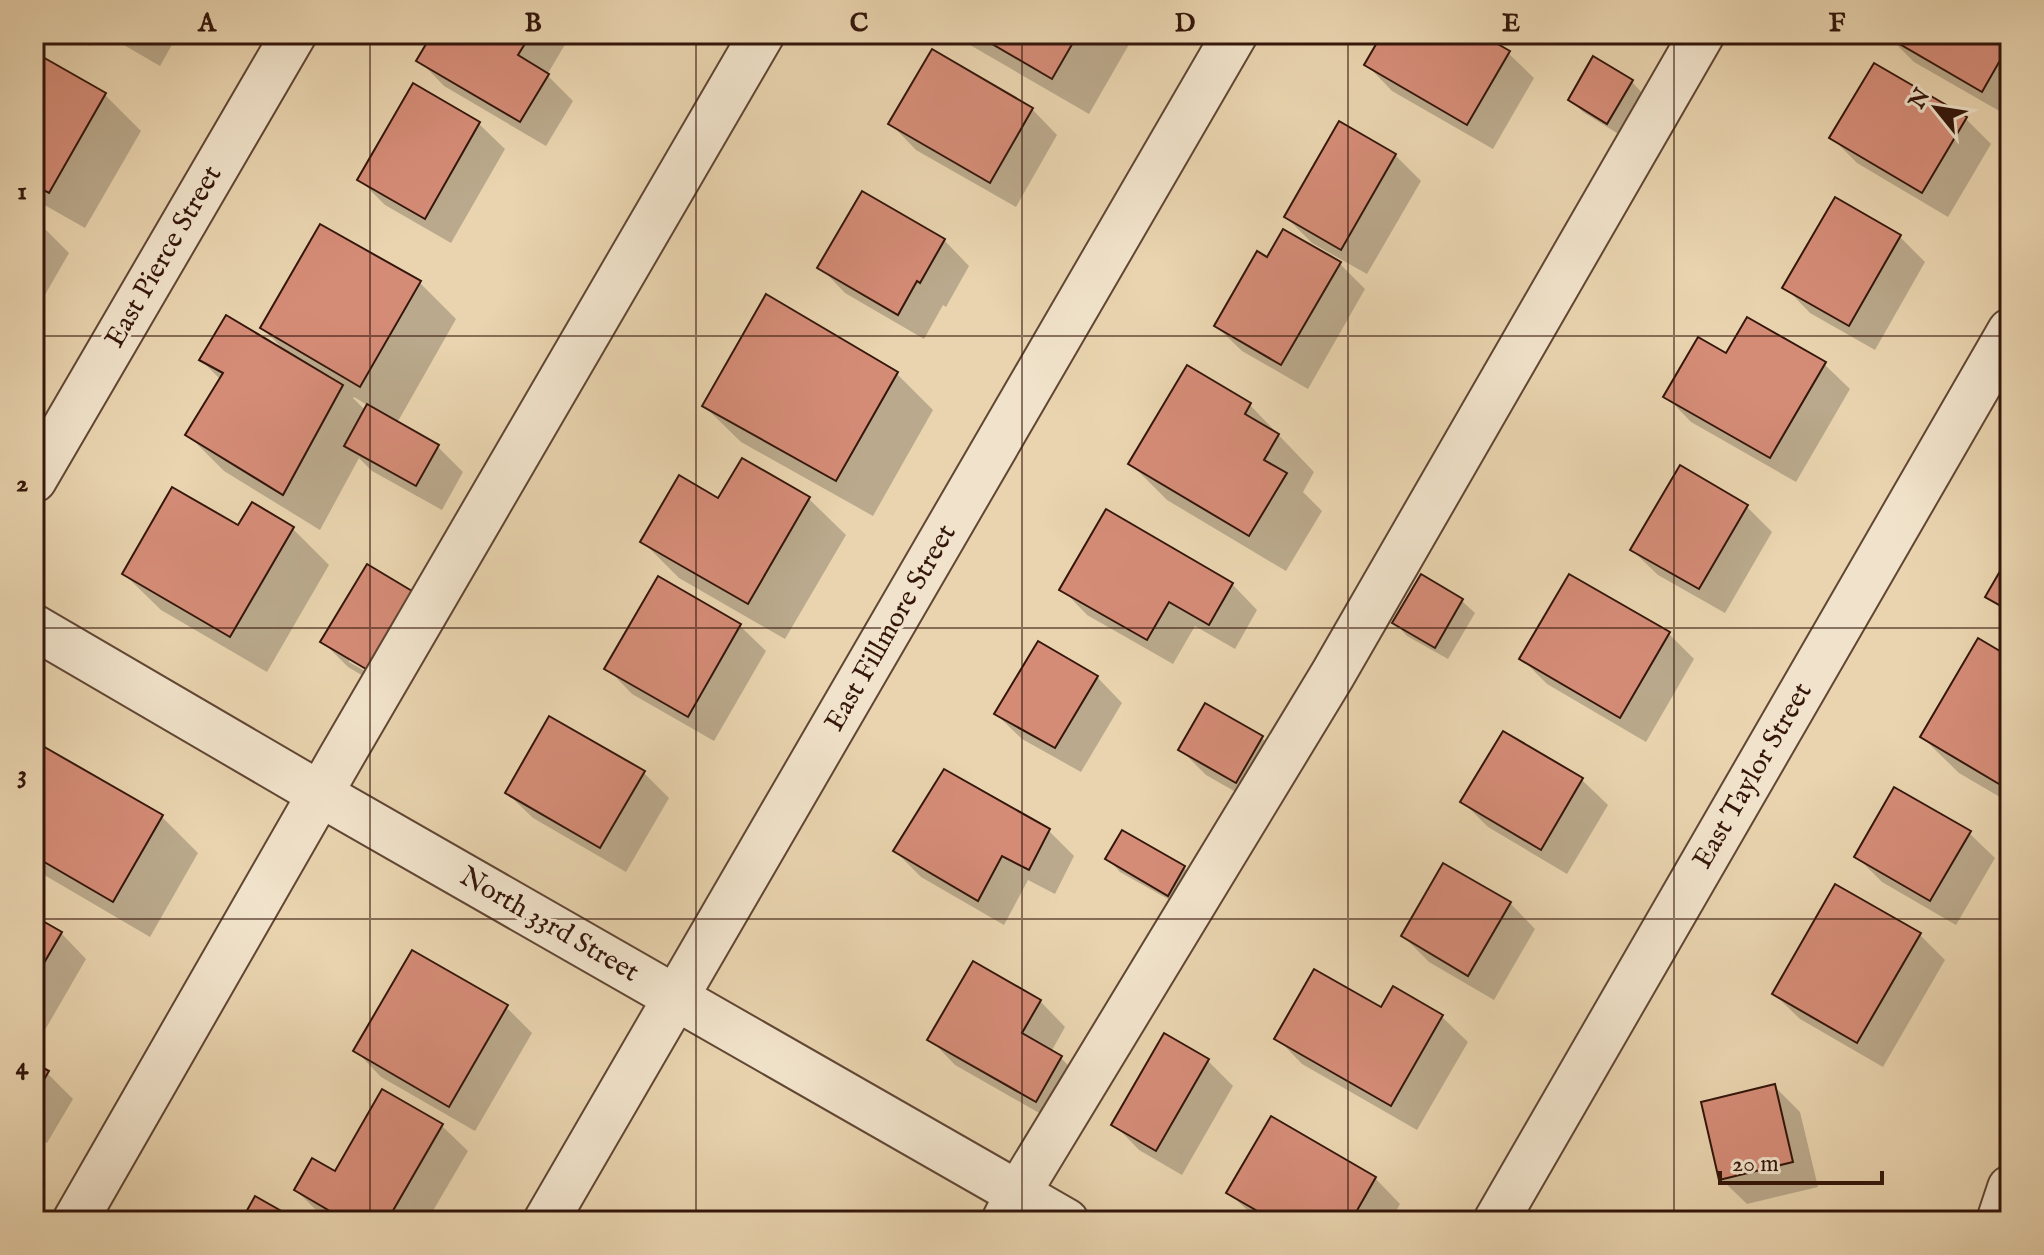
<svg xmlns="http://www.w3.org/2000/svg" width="2044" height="1255" font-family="'IM FELL English',serif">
<rect width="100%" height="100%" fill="#e9d4af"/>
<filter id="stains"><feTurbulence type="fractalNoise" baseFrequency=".0025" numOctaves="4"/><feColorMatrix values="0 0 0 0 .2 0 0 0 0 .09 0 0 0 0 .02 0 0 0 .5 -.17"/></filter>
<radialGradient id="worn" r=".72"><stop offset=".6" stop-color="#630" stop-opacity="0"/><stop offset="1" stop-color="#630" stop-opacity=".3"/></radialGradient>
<!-- shadow -->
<g fill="#0003" fill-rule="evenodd">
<path d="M 69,34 L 96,34 L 90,46 Z"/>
<path d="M 105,34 L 178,34 L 160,66 Z"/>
<path d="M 434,34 L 569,34 L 570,36 L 547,75 L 573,101 L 546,146 L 444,86 L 419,60 Z"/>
<path d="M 951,34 L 1135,34 L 1089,114 Z"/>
<path d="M 1385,34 L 1476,34 L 1508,53 L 1534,78 L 1493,149 L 1392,91 L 1367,65 Z"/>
<path d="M 1890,34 L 2010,34 L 2010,112 L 2008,116 L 1914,62 L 1888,36 Z"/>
<path d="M 34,54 L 105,95 L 141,131 L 85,228 L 34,199 Z"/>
<path d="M 1632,82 L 1644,95 L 1620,135 L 1583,112 L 1570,100 Z"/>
<path d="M 413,86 L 479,124 L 505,149 L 451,243 L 385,205 L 359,179 Z"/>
<path d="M 1032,109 L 1057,135 L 1016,207 L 916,150 L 891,124 Z"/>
<path d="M 1966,119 L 1991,144 L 1948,217 L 1857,163 L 1832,138 Z"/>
<path d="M 1395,155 L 1421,181 L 1367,274 L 1312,243 L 1286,217 Z"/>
<path d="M 34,218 L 69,253 L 34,314 Z"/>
<path d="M 1900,237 L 1925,262 L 1875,350 L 1810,313 L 1785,287 Z"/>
<path d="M 944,240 L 969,266 L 946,307 L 943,305 L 924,339 L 845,293 L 820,267 Z"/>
<path d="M 1340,264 L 1365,289 L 1308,389 L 1242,351 L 1216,326 Z"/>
<path d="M 420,283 L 456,319 L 397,423 L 437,446 L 463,472 L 442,510 L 372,471 L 359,458 L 320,530 L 224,471 L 188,435 L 221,380 L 201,360 L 285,351 L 262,328 ZM 354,397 L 369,406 L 366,411 L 353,398 Z"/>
<path d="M 1726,356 L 1824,364 L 1850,389 L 1796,482 L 1691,422 L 1666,396 Z"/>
<path d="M 897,374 L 933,410 L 873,516 L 741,442 L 704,406 Z"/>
<path d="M 1250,405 L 1314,472 L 1303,492 L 1322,511 L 1286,571 L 1167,500 L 1130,463 Z"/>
<path d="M 742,460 L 809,499 L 846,535 L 785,639 L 679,578 L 643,542 L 719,501 Z"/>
<path d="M 1746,506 L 1772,532 L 1725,613 L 1658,575 L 1632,550 Z"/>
<path d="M 292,528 L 329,565 L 267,672 L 161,610 L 124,574 Z"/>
<path d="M 2010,558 L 2010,618 L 1988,596 Z"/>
<path d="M 1421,577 L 1462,601 L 1475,613 L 1448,659 L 1407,636 L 1395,623 Z"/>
<path d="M 659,578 L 740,626 L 766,651 L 714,741 L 632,694 L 607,668 Z"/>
<path d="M 1232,584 L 1257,610 L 1235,649 L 1195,626 L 1173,664 L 1087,615 L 1062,589 Z"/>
<path d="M 411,592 L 437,618 L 392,693 L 348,667 L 322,641 ZM 349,657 L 376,673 L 374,676 L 349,662 Z"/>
<path d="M 1669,634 L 1694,659 L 1646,742 L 1547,684 L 1522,659 Z"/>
<path d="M 2010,660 L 2010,803 L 1959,773 L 1922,737 Z"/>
<path d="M 1097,677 L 1122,703 L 1081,772 L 1022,739 L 996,714 Z"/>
<path d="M 1503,733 L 1582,780 L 1608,805 L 1567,874 L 1488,827 L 1463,802 Z"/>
<path d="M 1262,738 L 1287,763 L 1262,807 L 1206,775 L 1180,749 Z"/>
<path d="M 34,743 L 162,817 L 198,853 L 150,937 L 34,869 Z"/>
<path d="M 644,773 L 669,798 L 626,872 L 533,818 L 507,793 Z"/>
<path d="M 1049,831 L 1074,856 L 1055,894 L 1028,880 L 1004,925 L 921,877 L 895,851 Z"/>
<path d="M 1123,833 L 1184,868 L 1197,881 L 1182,907 L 1120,872 L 1108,859 Z"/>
<path d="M 1969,833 L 1995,858 L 1956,925 L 1882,882 L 1856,856 Z"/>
<path d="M 1510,903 L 1535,929 L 1494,1000 L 1429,962 L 1403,936 Z"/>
<path d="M 34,918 L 61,933 L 86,959 L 45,1030 L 34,1023 Z"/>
<path d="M 1920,935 L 1945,960 L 1883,1067 L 1800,1019 L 1774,994 Z"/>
<path d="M 1393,989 L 1442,1017 L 1468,1042 L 1417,1130 L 1302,1064 L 1277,1038 L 1381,1010 Z"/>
<path d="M 1040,1001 L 1065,1027 L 1051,1052 L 1061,1058 L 1086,1084 L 1062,1126 L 955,1065 L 930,1039 Z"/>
<path d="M 506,1007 L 532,1033 L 475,1131 L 381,1077 L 356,1051 Z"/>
<path d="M 1208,1061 L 1233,1086 L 1182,1175 L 1139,1150 L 1114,1124 Z"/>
<path d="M 34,1065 L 47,1073 L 73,1099 L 47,1143 L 34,1136 Z"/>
<path d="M 1774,1086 L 1800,1112 L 1818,1187 L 1747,1204 L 1721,1179 Z"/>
<path d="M 383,1092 L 442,1126 L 468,1151 L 427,1221 L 331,1221 L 322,1216 L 296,1190 L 336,1174 Z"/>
<path d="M 1375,1178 L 1400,1204 L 1391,1221 L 1259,1221 L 1229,1193 Z"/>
</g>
<!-- building -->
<g fill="#d58c77" stroke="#34160b" stroke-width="2">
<path d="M 432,34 L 531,34 L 518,55 L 549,74 L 520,122 L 416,61 Z"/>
<path d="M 975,34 L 1078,34 L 1052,79 Z"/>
<path d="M 1382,34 L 1480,34 L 1510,51 L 1467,125 L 1364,65 Z"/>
<path d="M 1887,34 L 2010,34 L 2010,43 L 1982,92 L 1886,36 Z"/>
<path d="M 932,49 L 1033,108 L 990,183 L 888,124 Z"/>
<path d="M 34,52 L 106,93 L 49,193 L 34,185 Z"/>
<path d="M 1593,56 L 1633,80 L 1607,124 L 1568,100 Z"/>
<path d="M 1874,63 L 1967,117 L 1922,193 L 1829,138 Z"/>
<path d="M 413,83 L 480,122 L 425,219 L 357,180 Z"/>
<path d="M 1339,121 L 1396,154 L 1341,250 L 1284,217 Z"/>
<path d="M 862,191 L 945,239 L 920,283 L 917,281 L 898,315 L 817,268 Z"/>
<path d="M 1835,197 L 1901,235 L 1849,326 L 1782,288 Z"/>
<path d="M 320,224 L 421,281 L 360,387 L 260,328 Z"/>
<path d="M 1283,229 L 1341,262 L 1281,365 L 1214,326 L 1257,251 L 1267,257 Z"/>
<path d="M 766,294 L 898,372 L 836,481 L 702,406 Z"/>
<path d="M 226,315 L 343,385 L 283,495 L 185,435 L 223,373 L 199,360 Z"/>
<path d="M 1747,317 L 1826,362 L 1770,458 L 1663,397 L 1698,337 L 1726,353 Z"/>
<path d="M 1187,365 L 1251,403 L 1245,414 L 1279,434 L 1264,460 L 1287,473 L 1249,536 L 1128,464 Z"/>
<path d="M 367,404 L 439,445 L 416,486 L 344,446 Z"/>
<path d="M 742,458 L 810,497 L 748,604 L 640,542 L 679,475 L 718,498 Z"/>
<path d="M 1680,465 L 1748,505 L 1699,589 L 1630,550 Z"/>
<path d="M 172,487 L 238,525 L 252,502 L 294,527 L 230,637 L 122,574 Z"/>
<path d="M 1106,509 L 1233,583 L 1209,625 L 1169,602 L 1147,640 L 1059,590 Z"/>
<path d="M 2010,554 L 2010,611 L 1985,597 Z"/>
<path d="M 367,564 L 412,591 L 366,669 L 320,642 Z"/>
<path d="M 1421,574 L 1463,599 L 1435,648 L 1392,623 Z"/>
<path d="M 1569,574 L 1670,632 L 1620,718 L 1519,659 Z"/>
<path d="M 658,576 L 741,624 L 688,717 L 604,669 Z"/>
<path d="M 1978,638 L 2010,657 L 2010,777 L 2004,787 L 1920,737 Z"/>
<path d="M 1038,641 L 1098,676 L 1055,748 L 994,714 Z"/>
<path d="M 1205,703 L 1263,736 L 1236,783 L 1178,750 Z"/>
<path d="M 549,716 L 645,771 L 600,848 L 505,793 Z"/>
<path d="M 1503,731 L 1583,778 L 1541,850 L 1460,802 Z"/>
<path d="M 34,741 L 163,815 L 113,902 L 34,856 Z"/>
<path d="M 944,769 L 1050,829 L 1029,870 L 1002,856 L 978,901 L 893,851 Z"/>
<path d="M 1894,787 L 1971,831 L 1930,901 L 1854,857 Z"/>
<path d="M 1122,830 L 1185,866 L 1168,896 L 1105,859 Z"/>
<path d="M 1443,863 L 1511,902 L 1468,976 L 1401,936 Z"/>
<path d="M 1835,884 L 1921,933 L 1857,1043 L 1772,994 Z"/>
<path d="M 34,916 L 62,932 L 34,980 Z"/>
<path d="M 412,950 L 508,1005 L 449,1107 L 353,1051 Z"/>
<path d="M 973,961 L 1041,1000 L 1022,1033 L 1062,1056 L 1036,1102 L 927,1040 Z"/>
<path d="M 1314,969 L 1381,1007 L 1393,986 L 1443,1015 L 1391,1106 L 1274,1039 Z"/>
<path d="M 1164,1033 L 1209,1059 L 1156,1151 L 1111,1125 Z"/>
<path d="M 34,1063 L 49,1071 L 34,1097 Z"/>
<path d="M 1775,1084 L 1793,1162 L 1719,1180 L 1701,1102 Z"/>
<path d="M 382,1089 L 443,1124 L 387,1221 L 347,1221 L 294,1190 L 312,1158 L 335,1171 Z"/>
<path d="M 1271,1116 L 1376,1177 L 1351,1221 L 1275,1221 L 1226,1193 Z"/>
<path d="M 255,1196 L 299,1221 L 241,1221 Z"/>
</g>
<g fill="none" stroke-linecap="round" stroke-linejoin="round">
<!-- minor casing -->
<g stroke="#614634" stroke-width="48">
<g id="minor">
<path d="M 34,480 L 294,34"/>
<path d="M 34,627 L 320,794 L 1066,1221"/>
<path d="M 75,1221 L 340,759 L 762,34"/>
<path d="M 546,1221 L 1235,34"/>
<path d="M 1004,1221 L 1018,1193 L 1333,674 L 1702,34"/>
<path d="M 1496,1221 L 2010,331"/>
<path d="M 1999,1221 L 2010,1188"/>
</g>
</g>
<!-- minor -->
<use href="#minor" stroke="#f1e3cb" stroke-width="44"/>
</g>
<!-- grid -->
<path fill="none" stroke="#34160b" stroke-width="2" stroke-opacity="0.55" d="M 370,34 L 370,1221M 696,34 L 696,1221M 1022,34 L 1022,1221M 1348,34 L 1348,1221M 1674,34 L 1674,1221M 34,336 L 2010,336M 34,628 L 2010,628M 34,919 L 2010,919"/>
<g text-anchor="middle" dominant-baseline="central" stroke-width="7" stroke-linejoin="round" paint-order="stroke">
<!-- street labels -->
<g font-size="28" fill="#34160b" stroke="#f1e3cb">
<text transform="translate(164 257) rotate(-60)">East Pierce Street</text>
<text transform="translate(891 628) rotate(-60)">East Fillmore Street</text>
<text transform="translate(1753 776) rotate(-60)">East Taylor Street</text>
<text transform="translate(549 925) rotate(30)">North 33rd Street</text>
</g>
</g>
<!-- margin -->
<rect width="2044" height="1255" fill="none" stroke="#e9d4af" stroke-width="88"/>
<!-- north arrow -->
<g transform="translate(1936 108) rotate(300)" stroke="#f1e3cb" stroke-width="6" paint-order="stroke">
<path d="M0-6L14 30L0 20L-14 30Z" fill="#34160b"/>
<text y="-12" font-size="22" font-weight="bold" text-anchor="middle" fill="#34160b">N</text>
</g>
<!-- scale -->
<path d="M1720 1171v12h162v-12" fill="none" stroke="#34160b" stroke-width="4"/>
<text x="1732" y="1171" font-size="24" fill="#34160b" stroke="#f1e3cb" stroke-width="6" paint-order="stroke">20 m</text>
<rect x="44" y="44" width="1956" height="1167" fill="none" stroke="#34160b" stroke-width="3"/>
<g font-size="26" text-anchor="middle" font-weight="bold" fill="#34160b">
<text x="207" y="31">A</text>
<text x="533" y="31">B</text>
<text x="859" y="31">C</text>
<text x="1185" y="31">D</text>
<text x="1511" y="31">E</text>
<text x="1837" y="31">F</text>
<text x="22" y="199">1</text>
<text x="22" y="491">2</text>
<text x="22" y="782">3</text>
<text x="22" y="1074">4</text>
</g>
<rect width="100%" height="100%" filter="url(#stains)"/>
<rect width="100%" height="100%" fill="url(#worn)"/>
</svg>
